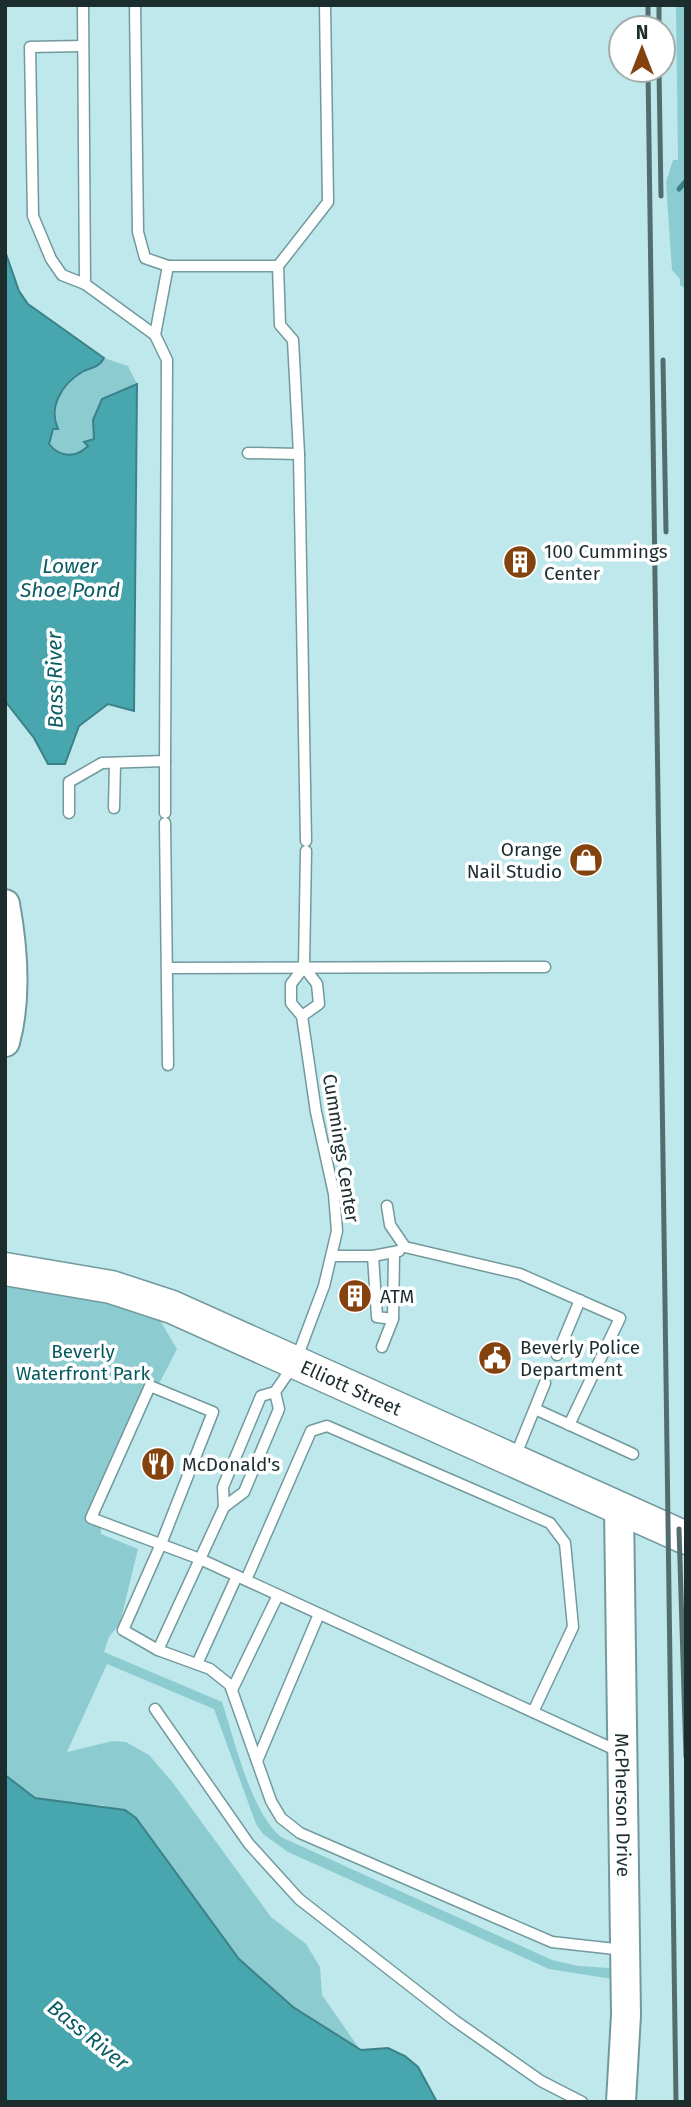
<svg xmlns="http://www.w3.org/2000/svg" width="691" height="2107" font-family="'Fira Sans',sans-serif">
<rect width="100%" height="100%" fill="#bee8eb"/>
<!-- green -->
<g fill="#8cccd1">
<path d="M 676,5 L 686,5 L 686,289 L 680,285 L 680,279 L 672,270 L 666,182 L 673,160 L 678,160 Z"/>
<path d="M 104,358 L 128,366 L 137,384 L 124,390 L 93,420 L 94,439 L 85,443 L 88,446 C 76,458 60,458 48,444 L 53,428 L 57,429 C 51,405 63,380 87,370 C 95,366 99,367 104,358 Z"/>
<path d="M 13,1270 L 146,1297 L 177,1349 L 100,1498 L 101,1534 L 138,1549 L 120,1623 L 109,1637 L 104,1652 L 222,1702 C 235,1741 250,1810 281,1837 L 552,1960 L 578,1966 L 625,1969 L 625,1981 L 549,1969 L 288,1852 L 263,1834 L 256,1824 L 214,1709 L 107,1664 L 67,1752 L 113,1741 L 126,1742 L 149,1755 L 173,1783 L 271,1917 L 306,1944 L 320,1967 L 322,1995 L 361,2051 L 293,2007 L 239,1959 L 136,1818 L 102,1805 L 69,1804 L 35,1797 L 5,1775 L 5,1294 Z"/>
</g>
<!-- water -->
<g fill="#48a6ae" stroke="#3b8288" stroke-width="2">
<path d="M 5,251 L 19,291 L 28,304 L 104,358 C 99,368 91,367 82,372 C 62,384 48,407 58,429 L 53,429 L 49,444 C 60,458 76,458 88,446 L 84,442 L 94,439 L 93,420 L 102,399 L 137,384 L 134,711 L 108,704 L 79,726 L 65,764 L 48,764 L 34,738 L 5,701 Z"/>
<path d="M 5,1775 L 35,1798 L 125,1810 L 136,1818 L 239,1959 L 293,2007 L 361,2050 L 388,2048 L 405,2056 L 418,2067 L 437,2102 L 5,2102 Z"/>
</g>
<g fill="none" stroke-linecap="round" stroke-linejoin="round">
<!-- stream -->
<path stroke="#3b8288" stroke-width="5" d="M 679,189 L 686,181"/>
<!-- lane casing -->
<g stroke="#729a9d" stroke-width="13">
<g id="lane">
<path d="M 135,5 L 138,232 L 145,258 L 168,266 L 278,266"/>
<path d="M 83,46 L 30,47 L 33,216 L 51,259 L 62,275 L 85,284"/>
<path d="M 155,335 L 168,266"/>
<path d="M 248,453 L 299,454"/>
<path d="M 165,761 L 165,813"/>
<path d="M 114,808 L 115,763"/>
<path d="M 69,813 L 69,782 L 102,763 L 165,761 L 167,360 L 155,335 L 85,284 L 83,5"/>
<path d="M 165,823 L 168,1065"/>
<path d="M 306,841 L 299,454 L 293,340 L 280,325 L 278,266 L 328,202 L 325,5"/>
<path d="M 168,968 L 545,967"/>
<path d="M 302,1016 L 319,1004 L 317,984 L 304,967"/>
<path d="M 387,1206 L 390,1225 L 405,1247 L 520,1274 L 620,1318 L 569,1425"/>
<path d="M 333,1256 L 373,1256 L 399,1251"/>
<path d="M 373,1256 L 377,1317 L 393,1319 L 394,1254"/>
<path d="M 382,1347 L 393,1319"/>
<path d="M 557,1355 L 580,1300"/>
<path d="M 275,1392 L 279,1409 L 244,1492 L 224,1507 L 223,1487 L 261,1396 L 275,1392 L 295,1363 L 324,1286 L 337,1231 L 334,1194 L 316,1112 L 302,1016 L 291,1003 L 291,984 L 304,967 L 306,851"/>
<path d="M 535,1409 L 633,1454"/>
<path d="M 515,1457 L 545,1383"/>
<path d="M 224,1507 L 158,1650 L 210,1669 L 230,1685 L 271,1801 L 281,1818 L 300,1833 L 552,1942 L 624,1950"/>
<path d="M 246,1580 L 311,1431 L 327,1426 L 550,1523 L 565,1543 L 573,1627 L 533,1712"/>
<path d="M 158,1650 L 123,1630 L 161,1544 L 213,1412 L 150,1386 L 91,1518 L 200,1559 L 620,1752"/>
<path d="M 197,1664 L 237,1576"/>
<path d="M 232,1690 L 278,1595"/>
<path d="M 155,1709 L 249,1844 L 299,1899 L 454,2020 L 541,2081 L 582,2102"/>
<path d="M 257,1761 L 319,1614"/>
</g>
</g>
<!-- secondary casing -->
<g stroke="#729a9d" stroke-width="32">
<g id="secondary">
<path d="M 5,904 C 13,948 17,998 5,1042"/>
<path id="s1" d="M 619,1509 L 626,2015 L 621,2102"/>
</g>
</g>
<!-- primary casing -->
<g stroke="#729a9d" stroke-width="35">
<g id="primary">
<path id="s2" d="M 5,1269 L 111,1287 L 172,1307 L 686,1538"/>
</g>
</g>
<!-- lane -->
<use href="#lane" stroke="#fff" stroke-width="10"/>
<!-- secondary -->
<use href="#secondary" stroke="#fff" stroke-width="28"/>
<!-- primary -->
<use href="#primary" stroke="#fff" stroke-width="32"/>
<!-- rail -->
<g stroke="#536d6f" stroke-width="5">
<path d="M 648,5 L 648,28"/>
<path d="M 659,5 L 659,28"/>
<path d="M 648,70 L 676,2102"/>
<path d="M 659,70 L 661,196"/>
<path d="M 663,360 L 666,532"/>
<path d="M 679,1529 L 686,1757"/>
</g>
</g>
<!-- icons -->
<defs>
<g id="building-disc" transform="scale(1.75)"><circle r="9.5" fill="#84420f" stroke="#fff"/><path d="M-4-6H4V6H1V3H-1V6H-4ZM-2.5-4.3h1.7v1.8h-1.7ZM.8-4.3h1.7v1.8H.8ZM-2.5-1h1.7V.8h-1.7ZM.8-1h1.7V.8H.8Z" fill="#fff"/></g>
<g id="shop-disc" transform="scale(1.75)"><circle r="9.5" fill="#84420f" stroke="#fff"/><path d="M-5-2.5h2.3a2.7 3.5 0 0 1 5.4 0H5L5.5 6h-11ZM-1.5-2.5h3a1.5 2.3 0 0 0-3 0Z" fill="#fff"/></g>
<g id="civic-disc" transform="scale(1.75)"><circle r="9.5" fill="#84420f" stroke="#fff"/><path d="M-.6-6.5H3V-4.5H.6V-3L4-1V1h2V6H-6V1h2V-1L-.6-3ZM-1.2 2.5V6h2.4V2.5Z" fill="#fff"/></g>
<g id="restaurant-disc" transform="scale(1.75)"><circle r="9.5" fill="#84420f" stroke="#fff"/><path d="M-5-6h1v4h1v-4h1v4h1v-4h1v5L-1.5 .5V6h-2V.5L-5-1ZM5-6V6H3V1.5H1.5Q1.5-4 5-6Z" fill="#fff"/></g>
</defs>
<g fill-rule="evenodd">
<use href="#building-disc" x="520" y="562"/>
<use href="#shop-disc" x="586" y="860"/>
<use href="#building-disc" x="355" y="1296"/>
<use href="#civic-disc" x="495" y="1358"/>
<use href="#restaurant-disc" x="158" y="1464"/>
</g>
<g text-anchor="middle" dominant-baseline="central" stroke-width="7" stroke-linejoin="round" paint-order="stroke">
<!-- poi labels -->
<g font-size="19" fill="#1c2d2e" stroke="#fff" text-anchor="start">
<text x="544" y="551">100 Cummings<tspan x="544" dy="22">Center</tspan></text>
<text x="562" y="849" text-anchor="end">Orange<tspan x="562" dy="22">Nail Studio</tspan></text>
<text x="380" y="1296">ATM</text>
<text x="520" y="1347">Beverly Police<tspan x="520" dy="22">Department</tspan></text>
<text x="182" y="1464">McDonald's</text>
</g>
<!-- street labels -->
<g font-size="19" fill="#1c2d2e" stroke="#fff">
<text transform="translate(341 1148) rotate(81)">Cummings Center</text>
<text stroke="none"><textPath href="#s2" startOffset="368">Elliott Street</textPath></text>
<text stroke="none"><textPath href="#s1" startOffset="296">McPherson Drive</textPath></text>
</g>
<!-- park labels -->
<g font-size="19" fill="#045a5f" stroke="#fff">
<text x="83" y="1351">Beverly<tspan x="83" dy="22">Waterfront Park</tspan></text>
</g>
<!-- water labels -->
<g font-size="21" font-style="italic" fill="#0c5d63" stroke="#fff">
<text x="70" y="566">Lower<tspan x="70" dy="24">Shoe Pond</tspan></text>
<text transform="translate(55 680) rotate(-91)">Bass River</text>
<text transform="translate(88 2035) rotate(39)">Bass River</text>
</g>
</g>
<!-- border -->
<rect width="691" height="2107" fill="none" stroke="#1c2d2e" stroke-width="14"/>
<!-- north arrow -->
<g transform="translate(642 49)"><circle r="33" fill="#ffffff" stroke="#a4abab" stroke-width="2"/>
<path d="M0-5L12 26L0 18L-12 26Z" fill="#84420f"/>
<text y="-10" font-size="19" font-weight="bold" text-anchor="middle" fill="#1c2d2e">N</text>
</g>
</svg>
